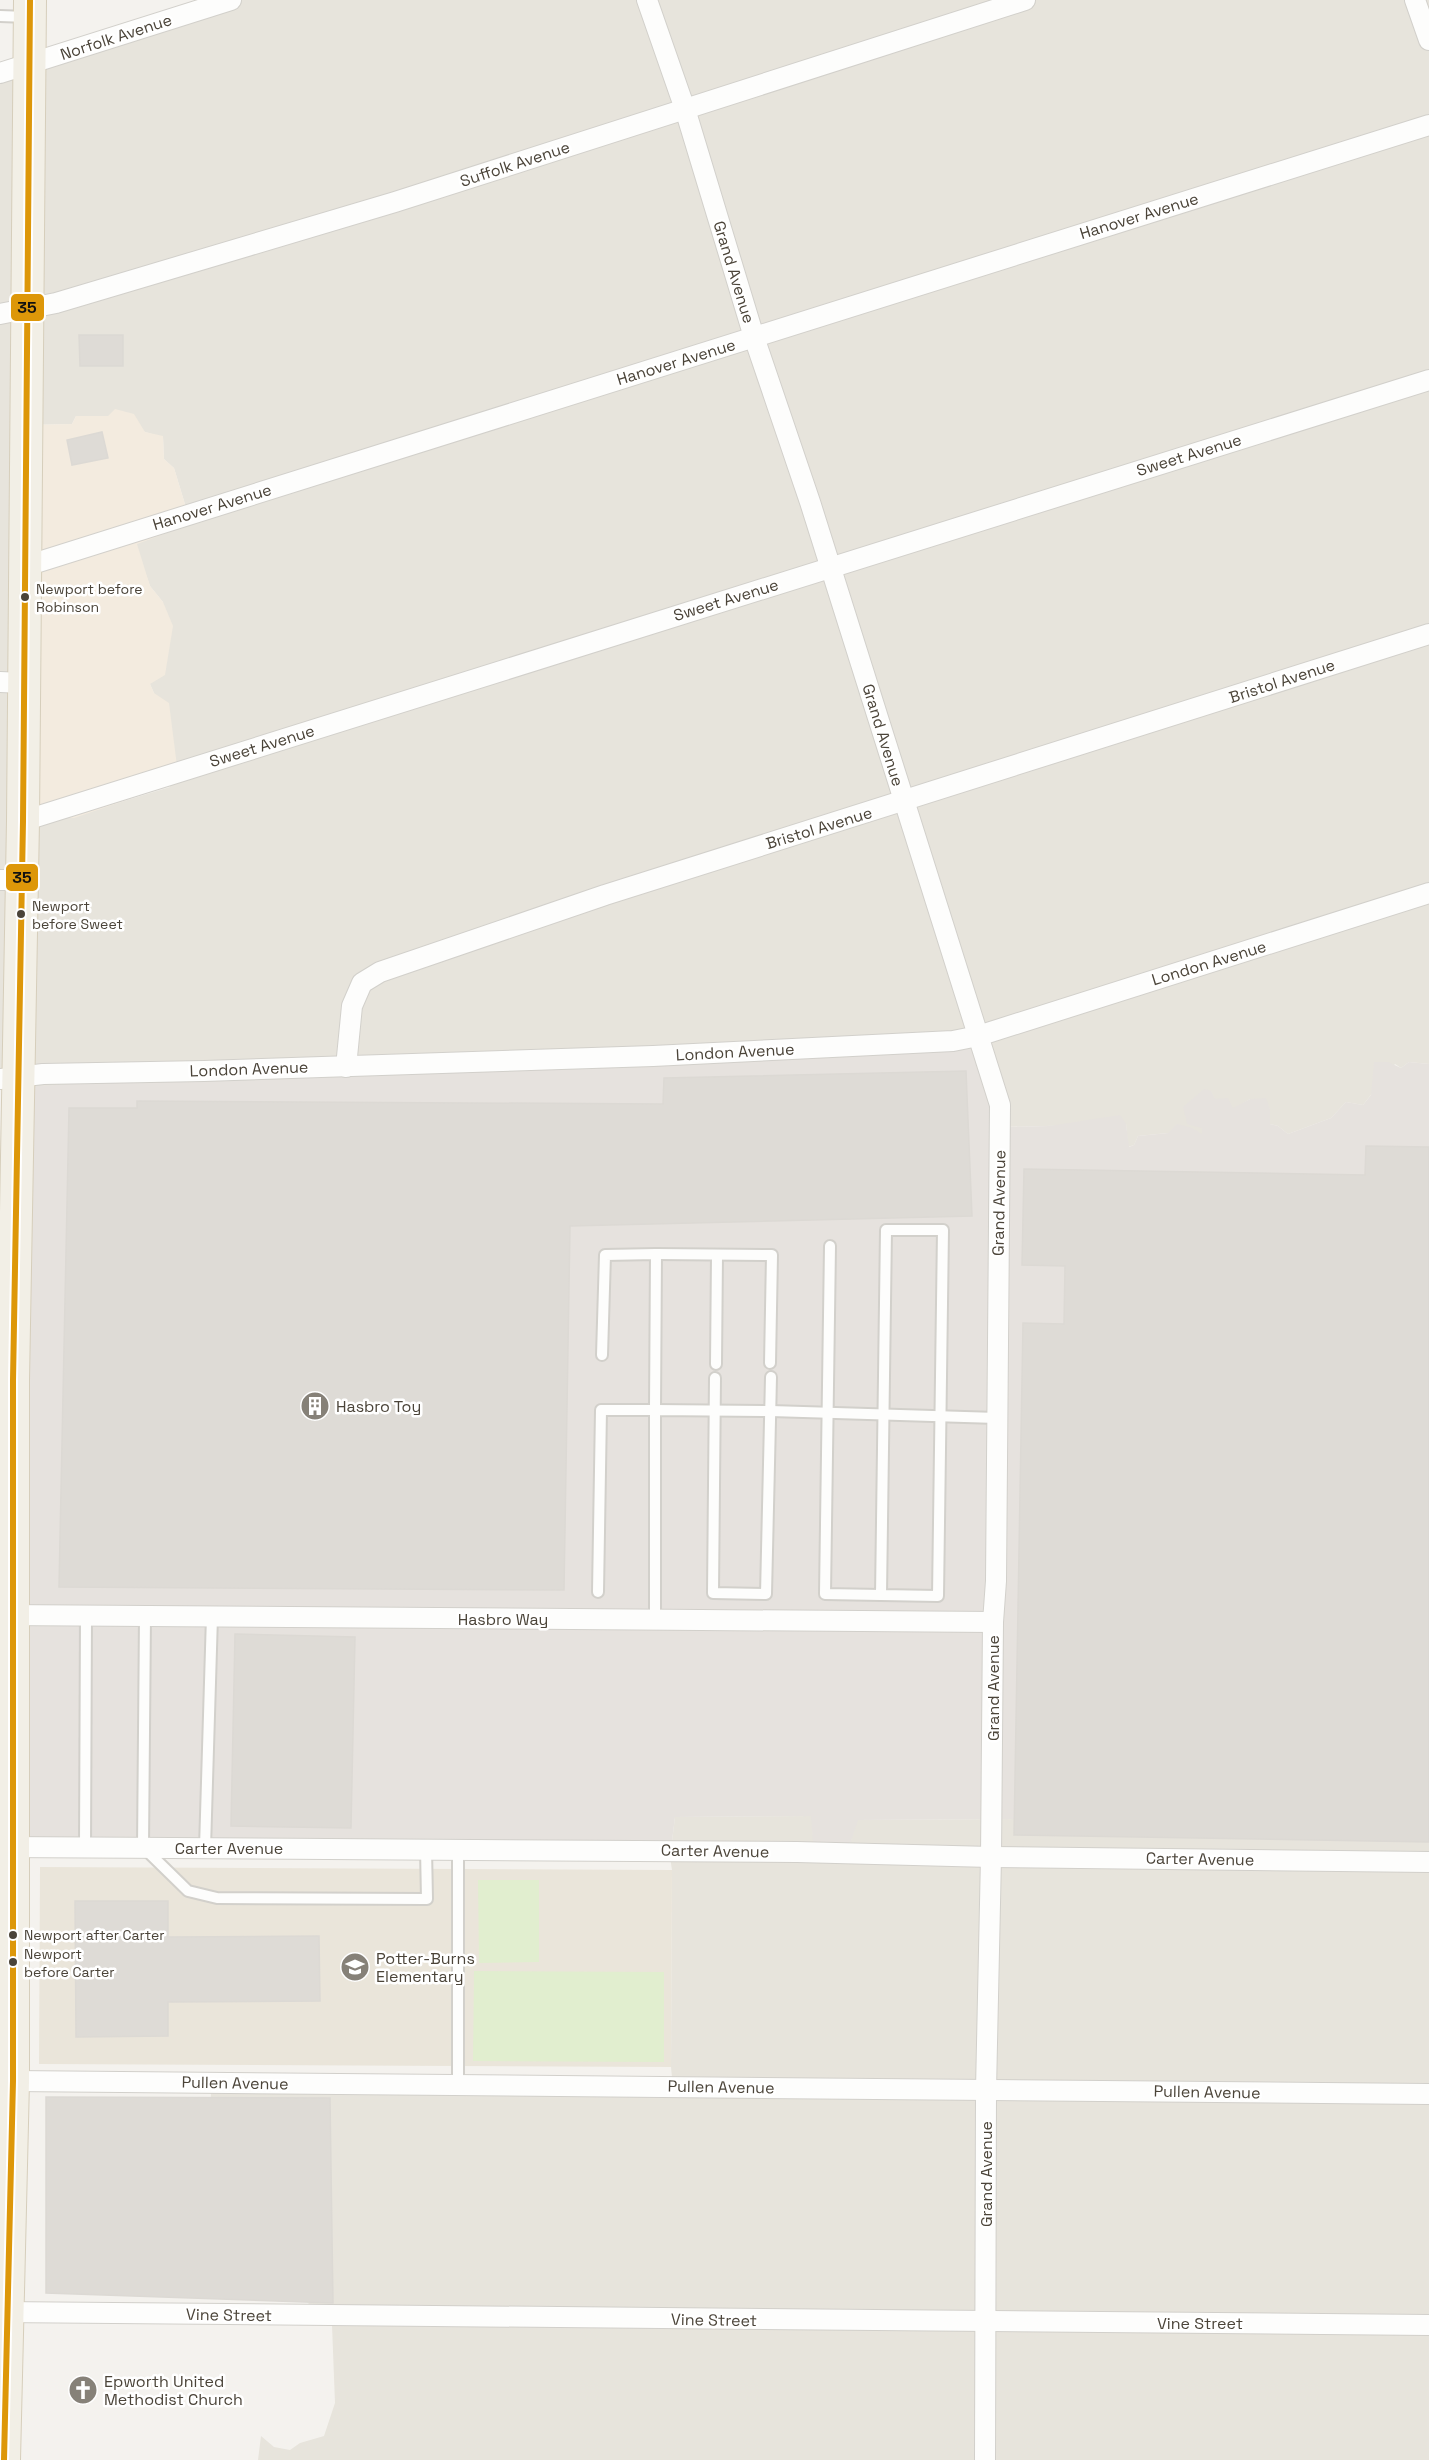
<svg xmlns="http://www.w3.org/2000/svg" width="1429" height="2460" font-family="'Space Grotesk',sans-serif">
<rect width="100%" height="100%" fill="#f4f2ee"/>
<!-- residential -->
<g fill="#e7e4dc" fill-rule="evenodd">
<path d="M 241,0 L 1429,0 L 1429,1064 L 1409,1062 L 1401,1068 L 1395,1064 L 1363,1105 L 1346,1102 L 1331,1118 L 1288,1134 L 1278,1126 L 1270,1124 L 1270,1109 L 1250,1099 L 1202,1128 L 1202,1135 L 1168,1133 L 1138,1136 L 1134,1145 L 1128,1147 L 1126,1124 L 1002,1127 L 0,1087 L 0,75 ZM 76,416 L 108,416 L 145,432 L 163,437 L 164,459 L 174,468 L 191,524 L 137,543 L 137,550 L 150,586 L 163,602 L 150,684 L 154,693 L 170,787 L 75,816 L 28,425 L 72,424 Z"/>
<path d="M 812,1816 L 814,1856 L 845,1860 L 857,1820 L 1201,1818 L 1429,1821 L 1429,2460 L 258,2460 L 261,2436 L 274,2447 L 290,2450 L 300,2443 L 324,2436 L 335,2403 L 332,2325 L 308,2322 L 310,2240 L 209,2191 L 211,2091 L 500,2093 L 674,2098 L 671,2067 L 672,1870 L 670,1857 L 675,1817 Z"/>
</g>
<!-- commercial -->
<path fill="#f3ebdf" d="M 115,409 L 134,414 L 145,432 L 163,436 L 164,459 L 174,468 L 191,524 L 137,544 L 150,586 L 163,602 L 173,626 L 165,675 L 150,684 L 154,693 L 169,703 L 179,782 L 74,818 L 24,816 L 28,425 L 72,424 L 76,416 L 108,416 Z"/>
<!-- industrial -->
<path fill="#e6e2de" d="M 978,1041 L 1002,1127 L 1049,1126 L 1120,1115 L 1126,1124 L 1129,1147 L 1134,1145 L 1138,1136 L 1168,1133 L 1177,1124 L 1192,1128 L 1202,1134 L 1202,1128 L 1187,1124 L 1183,1107 L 1204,1089 L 1211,1091 L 1215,1099 L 1228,1098 L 1233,1108 L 1250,1099 L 1266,1098 L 1270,1109 L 1270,1124 L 1278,1126 L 1288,1134 L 1331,1118 L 1346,1102 L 1363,1105 L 1371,1095 L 1374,1062 L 1388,1062 L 1401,1068 L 1409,1062 L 1429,1064 L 1429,1821 L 1201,1818 L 858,1820 L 845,1860 L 814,1856 L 811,1816 L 675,1817 L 670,1857 L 94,1851 L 11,1834 L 25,1087 L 343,1067 Z"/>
<!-- education -->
<path fill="#eae5da" d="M 40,1867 L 672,1870 L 671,2067 L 39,2064 Z"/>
<!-- green -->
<g fill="#e1eecf">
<path d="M 539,1880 L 539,1962 L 479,1963 L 478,1880 Z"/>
<path d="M 474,1971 L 664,1972 L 664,2062 L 473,2061 Z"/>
</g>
<!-- building -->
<g fill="#dedbd6" stroke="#dcd9d4" stroke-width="1.5">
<path d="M 79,335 L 123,335 L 123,366 L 80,366 Z"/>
<path d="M 102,432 L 108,458 L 72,465 L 67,440 Z"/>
<path d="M 966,1071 L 972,1216 L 570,1226 L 564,1590 L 59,1587 L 69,1108 L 137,1108 L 137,1101 L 663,1104 L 664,1078 Z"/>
<path d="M 1366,1146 L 1429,1147 L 1429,1842 L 1014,1835 L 1023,1323 L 1064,1324 L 1065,1266 L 1022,1265 L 1024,1169 L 1365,1175 Z"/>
<path d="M 235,1634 L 355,1637 L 351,1828 L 231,1826 Z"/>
<path d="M 75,1901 L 168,1901 L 168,1937 L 319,1936 L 320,2001 L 168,2002 L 168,2036 L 76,2037 Z"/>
<path d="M 46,2097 L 330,2098 L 333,2303 L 46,2293 Z"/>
</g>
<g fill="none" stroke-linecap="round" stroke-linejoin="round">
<!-- lane casing -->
<g stroke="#d2d0cb" stroke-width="14">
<g id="lane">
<path d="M 0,16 L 27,17"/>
<path d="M 830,1246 L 825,1594 L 881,1595 L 886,1230 L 943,1230 L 938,1596 L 881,1595"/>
<path d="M 656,1254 L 772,1255 L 770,1363"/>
<path d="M 716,1364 L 717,1255"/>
<path d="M 715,1378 L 713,1593 L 766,1594 L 771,1377"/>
<path d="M 598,1592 L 601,1410 L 655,1410 L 656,1254 L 605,1255 L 602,1355"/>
<path d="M 145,1616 L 143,1847 L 188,1891 L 217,1898 L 427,1899 L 426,1849"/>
<path d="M 655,1620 L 655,1410 L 771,1411 L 997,1418"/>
<path d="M 85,1848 L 86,1616"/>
<path d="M 205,1848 L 212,1616"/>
<path d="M 458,2085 L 458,1849"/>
</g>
</g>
<!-- street casing -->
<g stroke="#d2d0cb" stroke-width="22">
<g id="street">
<path d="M 647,0 L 685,109 L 754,337 L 810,502 L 1000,1105 L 996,1581 L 993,1622 L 991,1857 L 986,2090 L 985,2460"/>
<path d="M 1415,0 L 1429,40"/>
<path d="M 0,73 L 231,0"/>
<path d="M 0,314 L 56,303 L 395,202 L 1025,0"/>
<path d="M 26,566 L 1429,125"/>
<path d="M 0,682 L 23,683"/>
<path d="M 23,821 L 1429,380"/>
<path d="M 0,880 L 21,880"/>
<path d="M 346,1067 L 352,1006 L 362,983 L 380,972 L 605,895 L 1429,634"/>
<path d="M 0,1079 L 43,1074 L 204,1071 L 653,1056 L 953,1041 L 978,1036 L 1429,893"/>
<path d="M 3,1615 L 993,1622"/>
<path d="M 3,1847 L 797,1852 L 991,1857 L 1429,1862"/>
<path d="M 13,2081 L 1429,2094"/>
<path d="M 0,2312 L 1429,2325"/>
</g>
</g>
<!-- primary casing -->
<g stroke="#d6cebb" stroke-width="34">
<path id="primary" d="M 4,2460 L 13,2081 L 13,1380 L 23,821 L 30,0"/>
</g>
<!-- lane -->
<use href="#lane" stroke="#fdfdfc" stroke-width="10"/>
<!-- street -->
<use href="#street" stroke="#fdfdfc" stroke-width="20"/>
<!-- primary -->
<use href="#primary" stroke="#f2efe6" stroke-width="32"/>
<!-- bus-1 casing -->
<g stroke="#fff" stroke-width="10">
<path id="bus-1" d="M 4,2460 L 13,2081 L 13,1380 L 23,821 L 30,0"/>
</g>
<!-- bus-1 -->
<use href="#bus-1" stroke="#dd9709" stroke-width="6"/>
</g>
<!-- icons -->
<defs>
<g id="building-disc" transform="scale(1.5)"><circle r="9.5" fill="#868178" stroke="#fff"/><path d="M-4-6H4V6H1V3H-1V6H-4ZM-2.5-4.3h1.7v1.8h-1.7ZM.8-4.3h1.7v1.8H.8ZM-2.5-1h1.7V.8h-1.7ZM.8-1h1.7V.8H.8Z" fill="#fff"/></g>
<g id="school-disc" transform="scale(1.5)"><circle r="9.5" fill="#868178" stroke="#fff"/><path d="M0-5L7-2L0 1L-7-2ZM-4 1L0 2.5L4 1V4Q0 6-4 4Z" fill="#fff"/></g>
<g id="church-disc" transform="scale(1.5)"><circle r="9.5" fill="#868178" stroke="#fff"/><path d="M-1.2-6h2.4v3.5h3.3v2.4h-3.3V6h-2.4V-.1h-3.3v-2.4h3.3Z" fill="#fff"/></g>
</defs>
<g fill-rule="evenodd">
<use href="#building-disc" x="315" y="1406"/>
<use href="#school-disc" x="355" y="1967"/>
<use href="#church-disc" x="83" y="2390"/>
</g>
<!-- markers -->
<g fill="#4b4439" stroke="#fff" stroke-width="2">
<circle cx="25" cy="597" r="5"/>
<circle cx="21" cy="914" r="5"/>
<circle cx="13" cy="1935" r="5"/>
<circle cx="13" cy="1962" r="5"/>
</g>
<g text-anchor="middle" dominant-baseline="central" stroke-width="5" stroke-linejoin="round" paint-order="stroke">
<!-- bus labels -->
<g font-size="14" fill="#4b4439" stroke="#fff" text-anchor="start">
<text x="36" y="589">Newport before<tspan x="36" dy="18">Robinson</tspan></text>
<text x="32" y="906">Newport<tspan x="32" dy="18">before Sweet</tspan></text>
<text x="24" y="1935">Newport after Carter</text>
<text x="24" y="1954">Newport<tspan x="24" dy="18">before Carter</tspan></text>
</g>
<!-- street labels -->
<g font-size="16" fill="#4b4439" stroke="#fff">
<text transform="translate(116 37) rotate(-18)">Norfolk Avenue</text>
<text transform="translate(515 164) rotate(-18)">Suffolk Avenue</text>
<text transform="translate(1139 216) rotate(-17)">Hanover Avenue</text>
<text transform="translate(734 272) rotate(73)">Grand Avenue</text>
<text transform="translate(676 362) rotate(-17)">Hanover Avenue</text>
<text transform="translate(1189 455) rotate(-17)">Sweet Avenue</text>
<text transform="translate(212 507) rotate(-17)">Hanover Avenue</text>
<text transform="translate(726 600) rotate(-17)">Sweet Avenue</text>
<text transform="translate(1282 681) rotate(-18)">Bristol Avenue</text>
<text transform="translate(883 735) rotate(73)">Grand Avenue</text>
<text transform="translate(262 746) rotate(-17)">Sweet Avenue</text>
<text transform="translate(819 828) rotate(-17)">Bristol Avenue</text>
<text transform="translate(1209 963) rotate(-17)">London Avenue</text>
<text transform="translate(735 1052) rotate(-3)">London Avenue</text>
<text transform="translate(249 1069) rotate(-2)">London Avenue</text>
<text transform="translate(999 1203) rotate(-89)">Grand Avenue</text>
<text x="503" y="1619">Hasbro Way</text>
<text transform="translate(993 1688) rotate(-90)">Grand Avenue</text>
<text x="229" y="1848">Carter Avenue</text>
<text transform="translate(715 1851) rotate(1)">Carter Avenue</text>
<text transform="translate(1200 1859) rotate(1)">Carter Avenue</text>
<text transform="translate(235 2083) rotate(1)">Pullen Avenue</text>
<text transform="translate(721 2087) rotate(1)">Pullen Avenue</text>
<text transform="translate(1207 2092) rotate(1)">Pullen Avenue</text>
<text transform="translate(986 2174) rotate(-90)">Grand Avenue</text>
<text transform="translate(229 2315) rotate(1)">Vine Street</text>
<text transform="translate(714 2320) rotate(1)">Vine Street</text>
<text x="1200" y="2323">Vine Street</text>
</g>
<!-- poi labels -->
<g font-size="16" fill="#4b4439" stroke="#fff" text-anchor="start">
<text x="336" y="1406">Hasbro Toy</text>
<text x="376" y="1958">Potter-Burns<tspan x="376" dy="18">Elementary</tspan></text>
<text x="104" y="2381">Epworth United<tspan x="104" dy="18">Methodist Church</tspan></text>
</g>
</g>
<g stroke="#fff" stroke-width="2">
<rect x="10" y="293" width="35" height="29" rx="6" fill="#dd9709"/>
<rect x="5" y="863" width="34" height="29" rx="6" fill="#dd9709"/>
</g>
<g font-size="16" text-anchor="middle" font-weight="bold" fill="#111">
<text x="27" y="313">35</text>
<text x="22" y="883">35</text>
</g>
</svg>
